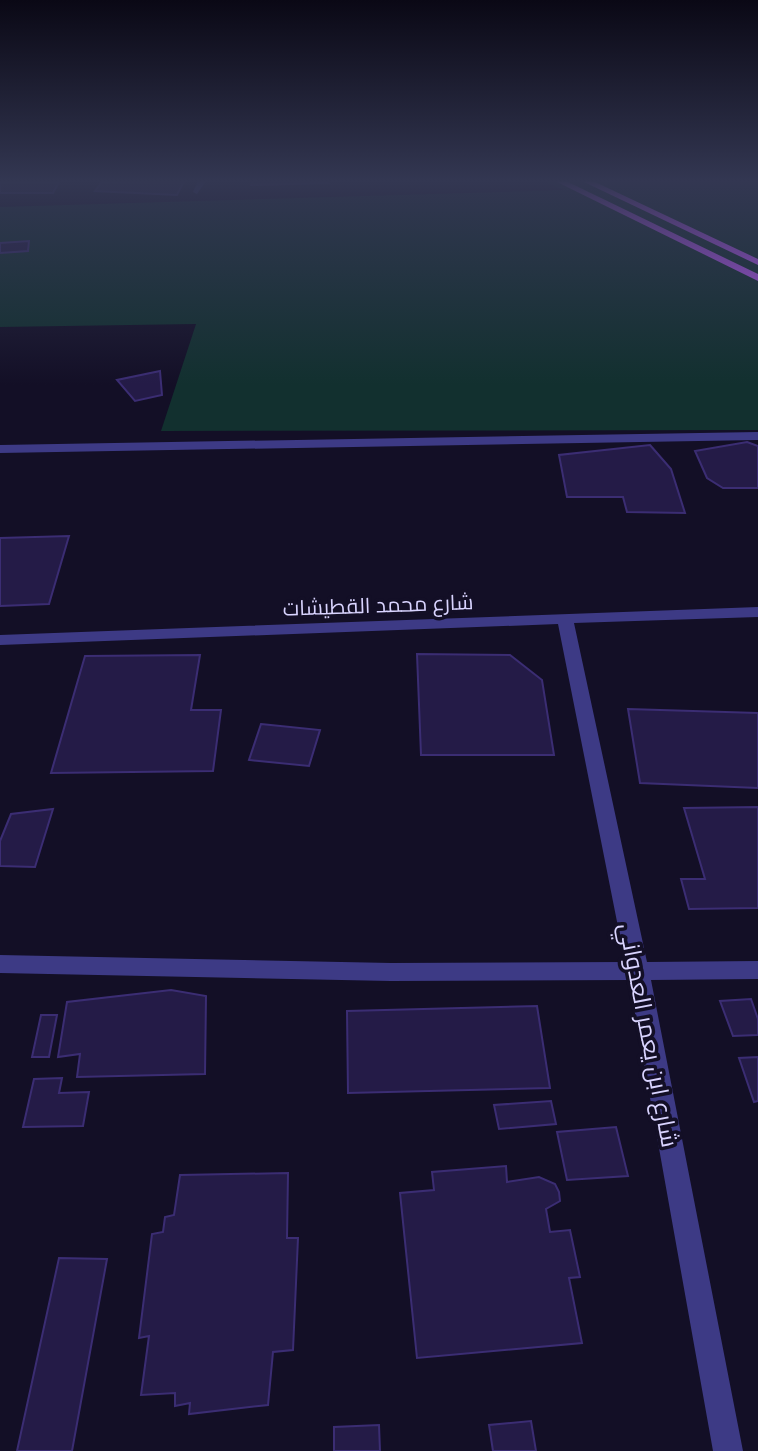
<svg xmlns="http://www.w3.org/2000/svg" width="758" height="1451" font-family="'Space Grotesk',Cairo,sans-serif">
<rect width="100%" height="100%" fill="#130f26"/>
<!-- green -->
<path fill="#12302f" d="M 542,181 L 758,181 L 758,430 L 161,431 L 196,324 L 0,327 L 0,207 L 564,190 Z"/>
<!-- building -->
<g fill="#241b47" stroke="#3b2d73" stroke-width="2">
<path d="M 184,181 L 177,195 L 95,191 L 102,182 Z"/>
<path d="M 252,181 L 326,181 L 328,183 L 251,185 Z"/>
<path d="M 59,182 L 53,193 L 0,193 L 0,183 Z"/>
<path d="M 29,241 L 28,251 L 0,253 L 0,243 Z"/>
<path d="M 160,371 L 162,395 L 135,401 L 117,380 Z"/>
<path d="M 747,442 L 758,446 L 758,488 L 723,488 L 707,478 L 695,451 Z"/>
<path d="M 650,445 L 671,469 L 685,513 L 627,512 L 623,497 L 567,497 L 559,455 Z"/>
<path d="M 69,536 L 49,604 L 0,606 L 0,538 Z"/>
<path d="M 417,654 L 510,655 L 542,680 L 554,755 L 421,755 Z"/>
<path d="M 200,655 L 191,710 L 221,710 L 213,771 L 51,773 L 85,656 Z"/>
<path d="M 628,709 L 758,713 L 758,788 L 640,783 Z"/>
<path d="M 261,724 L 320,730 L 309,766 L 249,760 Z"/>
<path d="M 758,807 L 758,908 L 689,909 L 681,879 L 705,879 L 684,808 Z"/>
<path d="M 53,809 L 35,867 L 0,866 L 0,841 L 11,814 Z"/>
<path d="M 171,990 L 206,996 L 205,1074 L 77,1077 L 80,1054 L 58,1057 L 67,1002 Z"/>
<path d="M 751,999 L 758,1019 L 758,1035 L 733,1036 L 720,1001 Z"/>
<path d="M 537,1006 L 550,1088 L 348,1093 L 347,1011 Z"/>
<path d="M 41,1015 L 57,1015 L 49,1057 L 32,1057 Z"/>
<path d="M 758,1057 L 758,1101 L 754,1102 L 739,1058 Z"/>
<path d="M 62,1078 L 59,1093 L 89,1092 L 83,1126 L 23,1127 L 34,1079 Z"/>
<path d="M 551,1101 L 556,1124 L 499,1129 L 494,1105 Z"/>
<path d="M 616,1127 L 628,1176 L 567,1180 L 557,1132 Z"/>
<path d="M 506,1166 L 507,1182 L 539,1177 L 555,1184 L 559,1192 L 560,1201 L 546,1209 L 550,1232 L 570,1230 L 580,1277 L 569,1278 L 582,1343 L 417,1358 L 400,1193 L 434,1190 L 432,1172 Z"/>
<path d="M 288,1173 L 287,1238 L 298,1238 L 293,1350 L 273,1352 L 268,1405 L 189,1414 L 190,1403 L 175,1406 L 175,1393 L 141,1395 L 149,1336 L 139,1338 L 152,1234 L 163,1232 L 165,1217 L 174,1215 L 180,1175 Z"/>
<path d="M 59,1258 L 107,1259 L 72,1451 L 17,1451 Z"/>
<path d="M 531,1421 L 536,1451 L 493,1451 L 489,1425 Z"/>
<path d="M 379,1425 L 380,1451 L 334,1451 L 334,1427 Z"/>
</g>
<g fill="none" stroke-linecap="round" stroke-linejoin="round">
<!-- minor -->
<g fill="#3d3a85" fill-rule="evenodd">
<path d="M 198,181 L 206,181 L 197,194 L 193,192 Z"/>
<path d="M 758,432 L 758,440 L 0,453 L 0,445 Z"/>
<path d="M 758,607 L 758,617 L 574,623 L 647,962 L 758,961 L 758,979 L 651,980 L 743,1451 L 713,1451 L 629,980 L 391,981 L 0,973 L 0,955 L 391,963 L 625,962 L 558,624 L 0,645 L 0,635 Z"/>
</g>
<!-- major -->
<g fill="#c25bff" fill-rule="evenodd">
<path d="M 555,181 L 566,181 L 758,274 L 758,281 Z"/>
<path d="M 582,181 L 593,181 L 758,259 L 758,265 Z"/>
</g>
</g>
<!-- sky -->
<linearGradient id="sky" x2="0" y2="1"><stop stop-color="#0a0815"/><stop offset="0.47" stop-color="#333752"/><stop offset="1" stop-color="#333752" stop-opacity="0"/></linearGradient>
<rect width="758" height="385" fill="url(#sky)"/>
<g text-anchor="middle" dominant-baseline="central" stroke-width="7" stroke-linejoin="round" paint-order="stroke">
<!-- street labels -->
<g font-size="21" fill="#d9d4ff" stroke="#130f26">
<text transform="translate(378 605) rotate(-2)">شارع محمد القطيشات</text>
</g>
<!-- near-street labels -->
<g font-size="24" fill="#d9d4ff" stroke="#130f26">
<text transform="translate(649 1035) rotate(79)">شارع ابن يعمر العدواني</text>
</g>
</g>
</svg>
